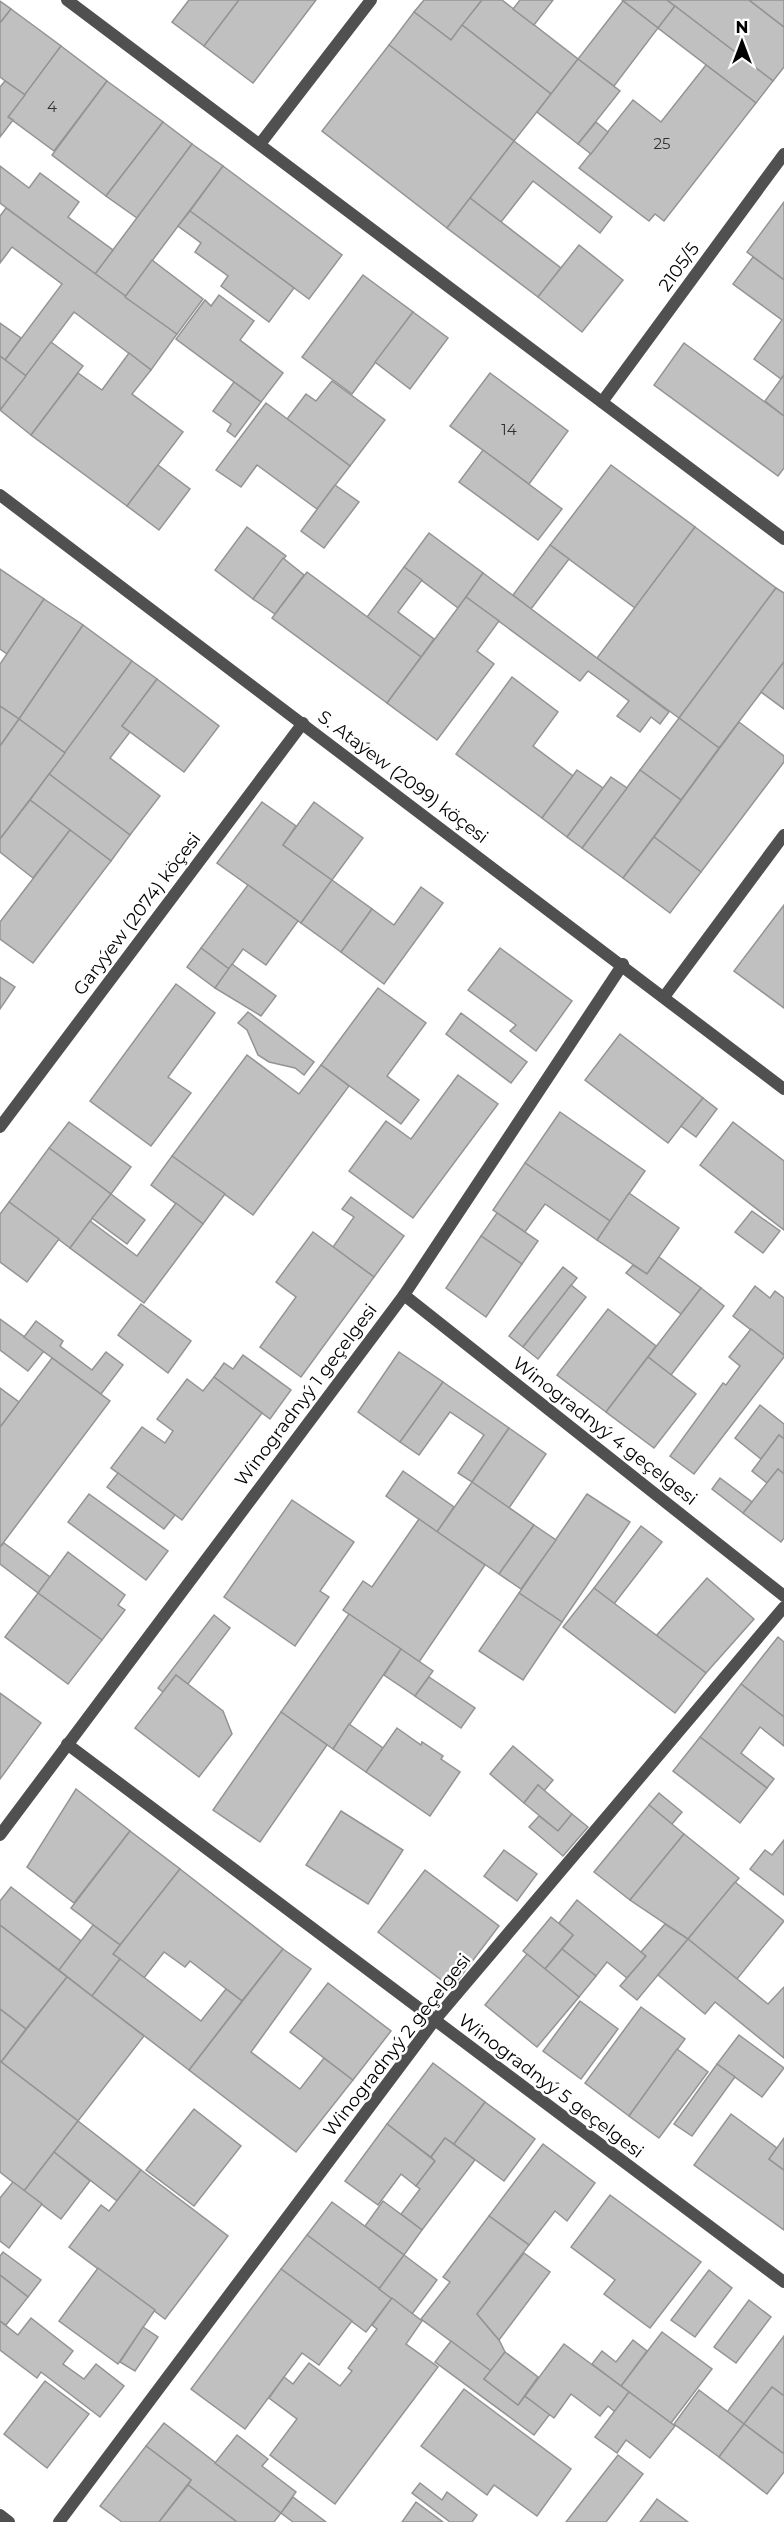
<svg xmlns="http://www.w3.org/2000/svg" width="784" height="2522" font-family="Montserrat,sans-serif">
<rect width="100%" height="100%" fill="#fff"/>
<!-- building -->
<g fill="#c0c0c0" stroke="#949494" stroke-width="1.5">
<path d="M 189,0 L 239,0 L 204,46 L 172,22 Z"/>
<path d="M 239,0 L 316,0 L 253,83 L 204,46 Z"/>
<path d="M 424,0 L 482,0 L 451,40 L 414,12 Z"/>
<path d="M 482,0 L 502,0 L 578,59 L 551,94 L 462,25 Z"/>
<path d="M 520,0 L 553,0 L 534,25 L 513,9 Z"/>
<path d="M 622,0 L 667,0 L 675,6 L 658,28 Z"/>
<path d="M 667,0 L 749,0 L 784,27 L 784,67 L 773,81 Z"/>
<path d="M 749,0 L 784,0 L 784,27 Z"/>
<path d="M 0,1 L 11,9 L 0,23 Z"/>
<path d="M 623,1 L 658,28 L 614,86 L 578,59 Z"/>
<path d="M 675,6 L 773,81 L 756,103 L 658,28 Z"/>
<path d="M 11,9 L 61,46 L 25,95 L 0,77 L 0,23 Z"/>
<path d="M 414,12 L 451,40 L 462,25 L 551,94 L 514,141 L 389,45 Z"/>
<path d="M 389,45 L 514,141 L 447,228 L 322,131 Z"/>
<path d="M 61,46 L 107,81 L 54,151 L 8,117 Z"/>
<path d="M 578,59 L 620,91 L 578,144 L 537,112 Z"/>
<path d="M 706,65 L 756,103 L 664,221 L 655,214 L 649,221 L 579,168 L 633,100 L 661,122 Z"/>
<path d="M 5,81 L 25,95 L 8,117 L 13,120 L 0,137 L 0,87 Z"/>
<path d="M 107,81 L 163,122 L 106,196 L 52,155 Z"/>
<path d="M 163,122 L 192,144 L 137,218 L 106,196 Z"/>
<path d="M 596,122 L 608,132 L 591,154 L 578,144 Z"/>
<path d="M 514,141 L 612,217 L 600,233 L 533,181 L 501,222 L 470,198 Z"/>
<path d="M 192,144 L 223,166 L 125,297 L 95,274 Z"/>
<path d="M 0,166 L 29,188 L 40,173 L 79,202 L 68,217 L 113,250 L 95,274 L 0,203 Z"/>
<path d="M 223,166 L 342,255 L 309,299 L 190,211 Z"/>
<path d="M 470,198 L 561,268 L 538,297 L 447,228 Z"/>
<path d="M 784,202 L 784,280 L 747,252 Z"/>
<path d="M 6,208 L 177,334 L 151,370 L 74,312 L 26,376 L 5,360 L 62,284 L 12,247 L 0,263 L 0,216 Z"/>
<path d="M 190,211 L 294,288 L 269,322 L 221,286 L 228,276 L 195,252 L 201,243 L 178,226 Z"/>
<path d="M 579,245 L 623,280 L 582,332 L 538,297 Z"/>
<path d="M 753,257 L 784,280 L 784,375 L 781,379 L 754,359 L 782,320 L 733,284 Z"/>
<path d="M 152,260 L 203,299 L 177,334 L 125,297 Z"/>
<path d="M 363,275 L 413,312 L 352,394 L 302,357 Z"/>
<path d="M 219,295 L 254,321 L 240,340 L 283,373 L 261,402 L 176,339 L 205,300 L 211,306 Z"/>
<path d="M 413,312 L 448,338 L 410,389 L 375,362 Z"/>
<path d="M 0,323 L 21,338 L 5,360 L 0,356 Z"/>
<path d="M 51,342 L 83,366 L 31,435 L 0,410 Z"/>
<path d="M 684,343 L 784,416 L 784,468 L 778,476 L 654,385 Z"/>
<path d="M 129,353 L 151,370 L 132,394 L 183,432 L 127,506 L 31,435 L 78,373 L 102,390 Z"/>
<path d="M 0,356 L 26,376 L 0,410 Z"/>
<path d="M 490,373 L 568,431 L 529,484 L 450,426 Z"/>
<path d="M 784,375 L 784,416 L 765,401 Z"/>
<path d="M 332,381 L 385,420 L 350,466 L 287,419 L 306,394 L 316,401 Z"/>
<path d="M 234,382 L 261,402 L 235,437 L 227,431 L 231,424 L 213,411 Z"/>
<path d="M 266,403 L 350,466 L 317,509 L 257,465 L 241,487 L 216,470 Z"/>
<path d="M 483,450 L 562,509 L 538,540 L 459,482 Z"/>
<path d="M 158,465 L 190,489 L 159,530 L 127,506 Z"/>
<path d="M 611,465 L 695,527 L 635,608 L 550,545 Z"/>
<path d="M 335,485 L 359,502 L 324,548 L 301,531 Z"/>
<path d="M 247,527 L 286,556 L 253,599 L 215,570 Z"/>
<path d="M 695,527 L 776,588 L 679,718 L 597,658 Z"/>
<path d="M 429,533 L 483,573 L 458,608 L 404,567 Z"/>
<path d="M 550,545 L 569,559 L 531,609 L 513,595 Z"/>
<path d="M 283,558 L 304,575 L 275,614 L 253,599 Z"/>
<path d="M 404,567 L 422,580 L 398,612 L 434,639 L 421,657 L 367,617 Z"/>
<path d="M 0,569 L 44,599 L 7,654 L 0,649 Z"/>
<path d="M 307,572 L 421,657 L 387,703 L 272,618 Z"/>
<path d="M 483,573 L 669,712 L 660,724 L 651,717 L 640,732 L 617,716 L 629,701 L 588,671 L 580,681 L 466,597 Z"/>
<path d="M 776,588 L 784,593 L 784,662 L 719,748 L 679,718 Z"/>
<path d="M 466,597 L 499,621 L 477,651 L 494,664 L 437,740 L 387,703 Z"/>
<path d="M 44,599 L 83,625 L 19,719 L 0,706 L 0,664 Z"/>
<path d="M 83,625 L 132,661 L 65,753 L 19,719 Z"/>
<path d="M 132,661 L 157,679 L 122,726 L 130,732 L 110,758 L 160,796 L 130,835 L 49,774 Z"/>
<path d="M 784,662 L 784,709 L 761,692 Z"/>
<path d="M 512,677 L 558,712 L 533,746 L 573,776 L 542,818 L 456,754 Z"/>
<path d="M 157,679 L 219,726 L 184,772 L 122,726 Z"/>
<path d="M 0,706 L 19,719 L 0,746 Z"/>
<path d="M 679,718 L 719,748 L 681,800 L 640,770 Z"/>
<path d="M 19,719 L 65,753 L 0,839 L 0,746 Z"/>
<path d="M 739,722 L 784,756 L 784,762 L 701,872 L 654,837 Z"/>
<path d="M 577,770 L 603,788 L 567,837 L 542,818 Z"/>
<path d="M 640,770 L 681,800 L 623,878 L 582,848 Z"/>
<path d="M 49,774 L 130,835 L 111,861 L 30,800 Z"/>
<path d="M 611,777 L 627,788 L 582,848 L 567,837 Z"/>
<path d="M 30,800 L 70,830 L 33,878 L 0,852 L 0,839 Z"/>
<path d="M 262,802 L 296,826 L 283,845 L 332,880 L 301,923 L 217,863 Z"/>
<path d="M 314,802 L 363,838 L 332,880 L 283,845 Z"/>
<path d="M 70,830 L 111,861 L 33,963 L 0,939 L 0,922 Z"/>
<path d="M 654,837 L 701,872 L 670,913 L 623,878 Z"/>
<path d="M 332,880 L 372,909 L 341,952 L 301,923 Z"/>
<path d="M 248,885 L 298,921 L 266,965 L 243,949 L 229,969 L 201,948 Z"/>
<path d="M 421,887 L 443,903 L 384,984 L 341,952 L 372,909 L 394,925 Z"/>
<path d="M 784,905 L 784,1008 L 734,971 Z"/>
<path d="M 201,948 L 229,969 L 215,988 L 187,967 Z"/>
<path d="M 500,948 L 572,1001 L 536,1051 L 510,1031 L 516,1025 L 468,990 Z"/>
<path d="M 232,964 L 276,996 L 261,1016 L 215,988 Z"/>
<path d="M 0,977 L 15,987 L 0,1009 Z"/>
<path d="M 176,984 L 215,1013 L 168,1077 L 191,1093 L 151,1146 L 90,1101 Z"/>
<path d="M 378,988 L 426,1023 L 387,1076 L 419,1100 L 401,1124 L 321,1065 Z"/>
<path d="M 248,1012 L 314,1062 L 304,1075 L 295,1068 L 269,1062 L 258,1055 L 247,1030 L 238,1023 Z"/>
<path d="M 461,1013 L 527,1062 L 511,1083 L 446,1034 Z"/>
<path d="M 620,1034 L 703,1098 L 668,1143 L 585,1080 Z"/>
<path d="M 247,1055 L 299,1094 L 321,1065 L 349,1086 L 253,1215 L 172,1156 Z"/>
<path d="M 458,1075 L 498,1104 L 413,1218 L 349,1171 L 386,1121 L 411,1139 Z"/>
<path d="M 703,1098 L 717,1109 L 696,1137 L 681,1126 Z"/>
<path d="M 560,1112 L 645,1171 L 610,1221 L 525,1163 Z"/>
<path d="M 69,1122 L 131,1167 L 111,1194 L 49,1148 Z"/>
<path d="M 733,1122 L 784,1161 L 784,1230 L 700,1165 Z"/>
<path d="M 49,1148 L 111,1194 L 70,1248 L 9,1202 Z"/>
<path d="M 172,1156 L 225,1194 L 203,1224 L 151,1185 Z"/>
<path d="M 525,1163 L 610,1221 L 597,1240 L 545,1204 L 525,1232 L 493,1210 Z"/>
<path d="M 629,1193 L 679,1228 L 647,1274 L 597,1240 Z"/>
<path d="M 111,1194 L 145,1220 L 127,1244 L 92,1218 Z"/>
<path d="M 351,1197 L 404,1236 L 374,1277 L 333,1247 L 354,1217 L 342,1209 Z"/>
<path d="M 9,1202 L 59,1239 L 27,1282 L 0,1262 L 0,1214 Z"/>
<path d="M 176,1203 L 203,1224 L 144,1303 L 70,1248 L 90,1221 L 137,1256 Z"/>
<path d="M 752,1211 L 780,1231 L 763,1253 L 735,1232 Z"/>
<path d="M 497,1213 L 538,1241 L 522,1264 L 481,1236 Z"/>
<path d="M 313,1232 L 374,1277 L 301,1377 L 260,1347 L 296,1297 L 276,1282 Z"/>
<path d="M 481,1236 L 522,1264 L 486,1317 L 446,1288 Z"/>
<path d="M 659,1257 L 701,1288 L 681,1314 L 626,1273 L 633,1265 L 647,1274 Z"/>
<path d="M 563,1267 L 577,1278 L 523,1347 L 509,1336 Z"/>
<path d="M 571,1285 L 586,1297 L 538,1359 L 523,1347 Z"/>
<path d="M 755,1286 L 770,1298 L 775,1291 L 784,1298 L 784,1355 L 733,1316 Z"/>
<path d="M 701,1288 L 724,1306 L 671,1375 L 648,1357 Z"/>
<path d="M 141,1304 L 191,1341 L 168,1373 L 118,1335 Z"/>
<path d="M 608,1309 L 656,1346 L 606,1412 L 557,1375 Z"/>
<path d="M 0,1319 L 44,1351 L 28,1371 L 0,1350 Z"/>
<path d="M 36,1321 L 63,1341 L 60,1346 L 92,1370 L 106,1352 L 123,1365 L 101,1394 L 24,1337 Z"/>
<path d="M 751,1329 L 784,1355 L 784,1357 L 694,1474 L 670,1456 L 723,1383 L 726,1385 L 740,1366 L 729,1357 Z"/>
<path d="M 399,1352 L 443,1382 L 400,1442 L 358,1412 Z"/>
<path d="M 243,1355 L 291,1390 L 270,1419 L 214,1377 L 224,1363 L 233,1369 Z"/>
<path d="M 648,1357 L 696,1394 L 654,1448 L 606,1412 Z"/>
<path d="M 52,1358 L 110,1401 L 0,1547 L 0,1427 Z"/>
<path d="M 214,1377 L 262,1413 L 182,1520 L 111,1468 L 142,1427 L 165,1443 L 173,1431 L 157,1419 L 187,1379 L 203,1391 Z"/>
<path d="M 443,1382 L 509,1428 L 472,1482 L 458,1473 L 484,1435 L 450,1412 L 419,1455 L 400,1442 Z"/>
<path d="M 0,1388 L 19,1402 L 0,1427 Z"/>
<path d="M 760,1405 L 784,1424 L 784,1439 L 779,1435 L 761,1459 L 735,1438 Z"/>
<path d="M 509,1428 L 546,1454 L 509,1508 L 472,1482 Z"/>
<path d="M 779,1435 L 784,1439 L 784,1474 L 778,1469 L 767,1483 L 752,1471 Z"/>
<path d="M 778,1469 L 784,1474 L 784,1538 L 781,1542 L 743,1513 Z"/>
<path d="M 403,1471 L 454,1507 L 437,1532 L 386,1496 Z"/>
<path d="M 118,1473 L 175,1515 L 164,1529 L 107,1487 Z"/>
<path d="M 720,1478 L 752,1502 L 743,1513 L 712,1489 Z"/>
<path d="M 472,1482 L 534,1525 L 499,1574 L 437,1532 Z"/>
<path d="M 89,1494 L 168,1551 L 146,1580 L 68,1522 Z"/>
<path d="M 587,1494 L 630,1522 L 562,1622 L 519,1593 Z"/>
<path d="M 292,1500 L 354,1542 L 320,1591 L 329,1597 L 295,1646 L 224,1597 Z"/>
<path d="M 419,1519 L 485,1565 L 419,1662 L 343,1610 L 363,1581 L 372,1587 Z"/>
<path d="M 534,1525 L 556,1540 L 521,1589 L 499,1574 Z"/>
<path d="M 641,1526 L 662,1542 L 614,1604 L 594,1588 Z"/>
<path d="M 4,1543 L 50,1577 L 38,1593 L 0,1564 L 0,1547 Z"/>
<path d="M 68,1552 L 125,1595 L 118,1605 L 125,1610 L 102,1640 L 38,1593 Z"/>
<path d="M 707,1578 L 754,1619 L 706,1673 L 656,1636 Z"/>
<path d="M 594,1588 L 706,1673 L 675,1713 L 563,1627 Z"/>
<path d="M 38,1593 L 102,1640 L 68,1684 L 5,1637 Z"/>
<path d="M 519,1593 L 562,1622 L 523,1680 L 479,1651 Z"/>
<path d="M 349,1614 L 401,1649 L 333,1749 L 281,1712 Z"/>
<path d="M 214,1615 L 230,1628 L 188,1684 L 176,1675 L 163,1692 L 158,1688 Z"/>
<path d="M 778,1637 L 784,1642 L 784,1717 L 741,1684 Z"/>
<path d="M 401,1649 L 433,1671 L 415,1696 L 384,1675 Z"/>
<path d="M 176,1675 L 223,1711 L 232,1734 L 199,1777 L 135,1728 Z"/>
<path d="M 429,1677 L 475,1708 L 461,1728 L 415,1696 Z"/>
<path d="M 741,1684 L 784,1717 L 784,1746 L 760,1727 L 741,1753 L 774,1779 L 767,1788 L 700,1737 Z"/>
<path d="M 0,1693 L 41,1723 L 0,1779 Z"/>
<path d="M 281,1712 L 327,1745 L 260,1842 L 213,1810 Z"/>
<path d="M 349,1724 L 383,1748 L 366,1772 L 333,1749 Z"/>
<path d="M 397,1728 L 421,1745 L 422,1742 L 443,1756 L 441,1759 L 460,1772 L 430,1816 L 366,1772 Z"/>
<path d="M 700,1737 L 767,1788 L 740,1823 L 673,1771 Z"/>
<path d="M 513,1746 L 553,1780 L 544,1791 L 538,1785 L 524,1803 L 490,1774 Z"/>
<path d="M 538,1785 L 572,1814 L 558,1831 L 524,1803 Z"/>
<path d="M 76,1789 L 130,1831 L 74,1903 L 27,1867 Z"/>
<path d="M 659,1793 L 682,1812 L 672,1824 L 649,1805 Z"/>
<path d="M 649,1805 L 684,1834 L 630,1900 L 594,1872 Z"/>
<path d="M 341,1811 L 403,1850 L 368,1904 L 306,1865 Z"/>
<path d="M 572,1814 L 588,1827 L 563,1856 L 529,1827 L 539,1816 L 558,1831 Z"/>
<path d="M 130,1831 L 180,1869 L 120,1945 L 71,1908 Z"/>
<path d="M 684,1834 L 739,1878 L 688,1939 L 630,1900 Z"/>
<path d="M 784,1840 L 784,1895 L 750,1869 L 765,1850 L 772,1855 Z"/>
<path d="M 504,1850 L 537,1874 L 517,1901 L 484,1876 Z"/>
<path d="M 180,1869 L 283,1949 L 242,2001 L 190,1961 L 185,1967 L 164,1952 L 144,1978 L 113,1954 Z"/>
<path d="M 425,1870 L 499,1926 L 452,1988 L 378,1932 Z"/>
<path d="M 735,1882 L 784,1921 L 737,1979 L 688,1939 Z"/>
<path d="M 11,1887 L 81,1941 L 59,1970 L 0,1925 L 0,1901 Z"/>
<path d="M 577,1900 L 646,1956 L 627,1978 L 607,1962 L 596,1976 L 562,1949 L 573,1935 L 559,1923 Z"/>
<path d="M 551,1917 L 573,1935 L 545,1969 L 523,1951 Z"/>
<path d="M 665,1924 L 688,1939 L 637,2000 L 620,1986 L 646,1956 L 641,1952 Z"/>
<path d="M 0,1925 L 67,1977 L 26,2029 L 0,2009 Z"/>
<path d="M 93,1925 L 120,1945 L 113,1954 L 120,1959 L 92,1996 L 59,1970 Z"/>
<path d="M 688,1939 L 768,2004 L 784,1987 L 784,2058 L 715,2002 L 705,2014 L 658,1975 Z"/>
<path d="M 283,1949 L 311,1969 L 251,2052 L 300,2089 L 324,2058 L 353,2080 L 296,2152 L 189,2070 Z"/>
<path d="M 562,1949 L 596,1976 L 579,1997 L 545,1969 Z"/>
<path d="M 527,1954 L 579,1997 L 537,2047 L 485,2005 Z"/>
<path d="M 120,1959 L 201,2021 L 226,1989 L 242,2001 L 189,2070 L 92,1996 Z"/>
<path d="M 67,1977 L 144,2036 L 78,2121 L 1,2062 Z"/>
<path d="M 328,1983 L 391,2031 L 353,2080 L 290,2032 Z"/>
<path d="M 580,2001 L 618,2029 L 581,2079 L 543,2051 Z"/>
<path d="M 641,2007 L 685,2039 L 629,2116 L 585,2083 Z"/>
<path d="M 0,2009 L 26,2029 L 1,2062 L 0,2061 Z"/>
<path d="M 739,2035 L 784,2068 L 762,2097 L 717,2064 Z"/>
<path d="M 677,2049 L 708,2072 L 659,2138 L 629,2116 Z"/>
<path d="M 0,2061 L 78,2121 L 24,2191 L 0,2172 Z"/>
<path d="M 433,2063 L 485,2102 L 454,2144 L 445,2138 L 431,2157 L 387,2124 Z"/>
<path d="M 717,2064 L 735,2077 L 692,2136 L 674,2124 Z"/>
<path d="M 485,2102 L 535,2139 L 504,2181 L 454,2144 Z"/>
<path d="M 194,2109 L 241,2146 L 194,2206 L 146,2170 Z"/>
<path d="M 731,2114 L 777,2148 L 769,2159 L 784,2170 L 784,2230 L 694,2165 Z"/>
<path d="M 78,2121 L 141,2170 L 117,2201 L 54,2152 Z"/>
<path d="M 387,2124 L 435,2161 L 416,2186 L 401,2174 L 378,2205 L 345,2181 Z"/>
<path d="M 445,2138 L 475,2160 L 422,2230 L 401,2214 L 420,2189 L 416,2186 L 435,2161 L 431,2157 Z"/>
<path d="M 784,2138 L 784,2170 L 769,2159 Z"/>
<path d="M 543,2144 L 595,2183 L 567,2221 L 555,2211 L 529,2245 L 489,2216 Z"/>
<path d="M 54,2152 L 90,2181 L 61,2219 L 24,2191 Z"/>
<path d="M 141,2170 L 228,2236 L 165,2319 L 69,2247 L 101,2205 L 109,2211 Z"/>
<path d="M 13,2182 L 42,2204 L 9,2248 L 0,2241 L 0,2198 Z"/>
<path d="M 610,2195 L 701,2262 L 650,2328 L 604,2294 L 615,2280 L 571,2247 Z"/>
<path d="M 383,2201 L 422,2230 L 404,2255 L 365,2226 Z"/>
<path d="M 332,2202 L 404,2255 L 379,2289 L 307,2235 Z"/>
<path d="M 489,2216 L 529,2245 L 477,2314 L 499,2340 L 505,2352 L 491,2371 L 421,2319 L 450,2282 L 443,2277 Z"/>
<path d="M 307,2235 L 392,2298 L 366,2332 L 281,2269 Z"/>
<path d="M 3,2252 L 41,2280 L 28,2297 L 0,2275 L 0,2256 Z"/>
<path d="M 524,2253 L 550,2272 L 499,2340 L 477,2314 Z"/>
<path d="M 404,2255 L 437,2280 L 412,2314 L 379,2289 Z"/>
<path d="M 98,2268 L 155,2310 L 118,2364 L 59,2321 Z"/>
<path d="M 281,2269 L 352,2321 L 319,2365 L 302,2353 L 245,2429 L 191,2389 Z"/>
<path d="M 709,2270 L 732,2288 L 695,2337 L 671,2320 Z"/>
<path d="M 0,2275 L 28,2297 L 6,2325 L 0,2321 Z"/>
<path d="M 392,2298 L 422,2321 L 406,2344 L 438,2367 L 335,2504 L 270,2455 L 297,2419 L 269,2398 L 284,2377 L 293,2384 L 309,2363 L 340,2386 L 352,2371 L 348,2368 L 377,2329 L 372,2325 Z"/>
<path d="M 749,2300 L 771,2317 L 736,2363 L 714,2347 Z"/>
<path d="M 31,2318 L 73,2351 L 63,2364 L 84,2379 L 96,2364 L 124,2386 L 100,2417 L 41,2372 L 37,2378 L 0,2350 L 0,2321 L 18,2335 Z"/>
<path d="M 143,2327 L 158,2337 L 135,2371 L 120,2362 Z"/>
<path d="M 662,2332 L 712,2369 L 671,2423 L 621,2386 Z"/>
<path d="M 784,2336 L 784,2396 L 772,2387 L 744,2424 L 727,2412 Z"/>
<path d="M 633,2340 L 647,2351 L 621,2386 L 592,2364 L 602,2351 L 616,2362 Z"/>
<path d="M 451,2341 L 491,2371 L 484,2379 L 518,2405 L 525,2396 L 550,2414 L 534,2435 L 435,2362 Z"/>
<path d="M 564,2344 L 629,2392 L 615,2412 L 608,2406 L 600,2416 L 571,2394 L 554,2418 L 525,2396 Z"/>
<path d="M 505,2352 L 538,2377 L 518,2405 L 484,2379 Z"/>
<path d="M 45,2381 L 89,2414 L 47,2468 L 4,2434 Z"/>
<path d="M 772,2387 L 784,2396 L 784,2454 L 744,2424 Z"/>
<path d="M 464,2389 L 571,2469 L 537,2516 L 494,2485 L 487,2495 L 421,2446 Z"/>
<path d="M 699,2390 L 744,2424 L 719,2457 L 674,2424 Z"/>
<path d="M 629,2392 L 675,2426 L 650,2458 L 626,2440 L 617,2453 L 595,2437 Z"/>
<path d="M 164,2423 L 281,2513 L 274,2522 L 237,2522 L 188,2485 L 191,2480 L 146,2446 Z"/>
<path d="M 744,2424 L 784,2454 L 784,2472 L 767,2494 L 719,2457 Z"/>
<path d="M 237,2435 L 268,2459 L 262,2466 L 296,2492 L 281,2513 L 215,2463 Z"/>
<path d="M 146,2446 L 191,2480 L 159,2522 L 122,2522 L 100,2506 Z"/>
<path d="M 618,2455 L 643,2474 L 606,2522 L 566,2522 Z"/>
<path d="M 420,2483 L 442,2500 L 447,2492 L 477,2515 L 472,2522 L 450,2522 L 412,2493 Z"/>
<path d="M 188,2485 L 237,2522 L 159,2522 Z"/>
<path d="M 293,2497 L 326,2522 L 293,2522 L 281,2513 Z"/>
<path d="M 657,2499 L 688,2522 L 640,2522 Z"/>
<path d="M 416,2502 L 443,2522 L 402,2522 Z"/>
</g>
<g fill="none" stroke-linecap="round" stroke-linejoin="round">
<!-- minor -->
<g stroke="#505050" stroke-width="12">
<path d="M 67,0 L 784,539"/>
<path d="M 260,144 L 371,0"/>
<path d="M 602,402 L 784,154"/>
<path d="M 0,495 L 784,1089"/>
<path d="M 664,997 L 784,835"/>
<path d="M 0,1127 L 303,723"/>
<path d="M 404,1295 L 784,1596"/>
<path d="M 67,1744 L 784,2282"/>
<path d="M 0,1835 L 404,1295 L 623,964"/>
<path d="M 0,2515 L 9,2522"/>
<path d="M 59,2522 L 434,2021 L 784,1607"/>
</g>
</g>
<g text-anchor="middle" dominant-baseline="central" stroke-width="5" stroke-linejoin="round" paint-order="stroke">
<!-- number labels -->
<g font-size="15" fill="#303030">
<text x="52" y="106">4</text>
<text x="662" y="143">25</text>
<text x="509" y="429">14</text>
</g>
<!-- street labels -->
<g font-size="18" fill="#000" stroke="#fff">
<text transform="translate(679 267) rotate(-54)">2105/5</text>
<text transform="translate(403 777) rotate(37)">S. Ataýew (2099) köçesi</text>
<text transform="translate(137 914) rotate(-53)">Garyýew (2074) köçesi</text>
<text transform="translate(306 1395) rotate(-53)">Winogradnyý 1 geçelgesi</text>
<text transform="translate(605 1431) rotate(38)">Winogradnyý 4 geçelgesi</text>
<text transform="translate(397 2045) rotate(-52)">Winogradnyý 2 geçelgesi</text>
<text transform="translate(551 2086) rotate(37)">Winogradnyý 5 geçelgesi</text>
</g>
</g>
<!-- north arrow -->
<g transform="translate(742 42)" stroke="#ffffff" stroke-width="4.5" paint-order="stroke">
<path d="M0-4.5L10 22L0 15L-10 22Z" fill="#000000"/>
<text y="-9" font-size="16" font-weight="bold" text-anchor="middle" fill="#000000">N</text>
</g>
</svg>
